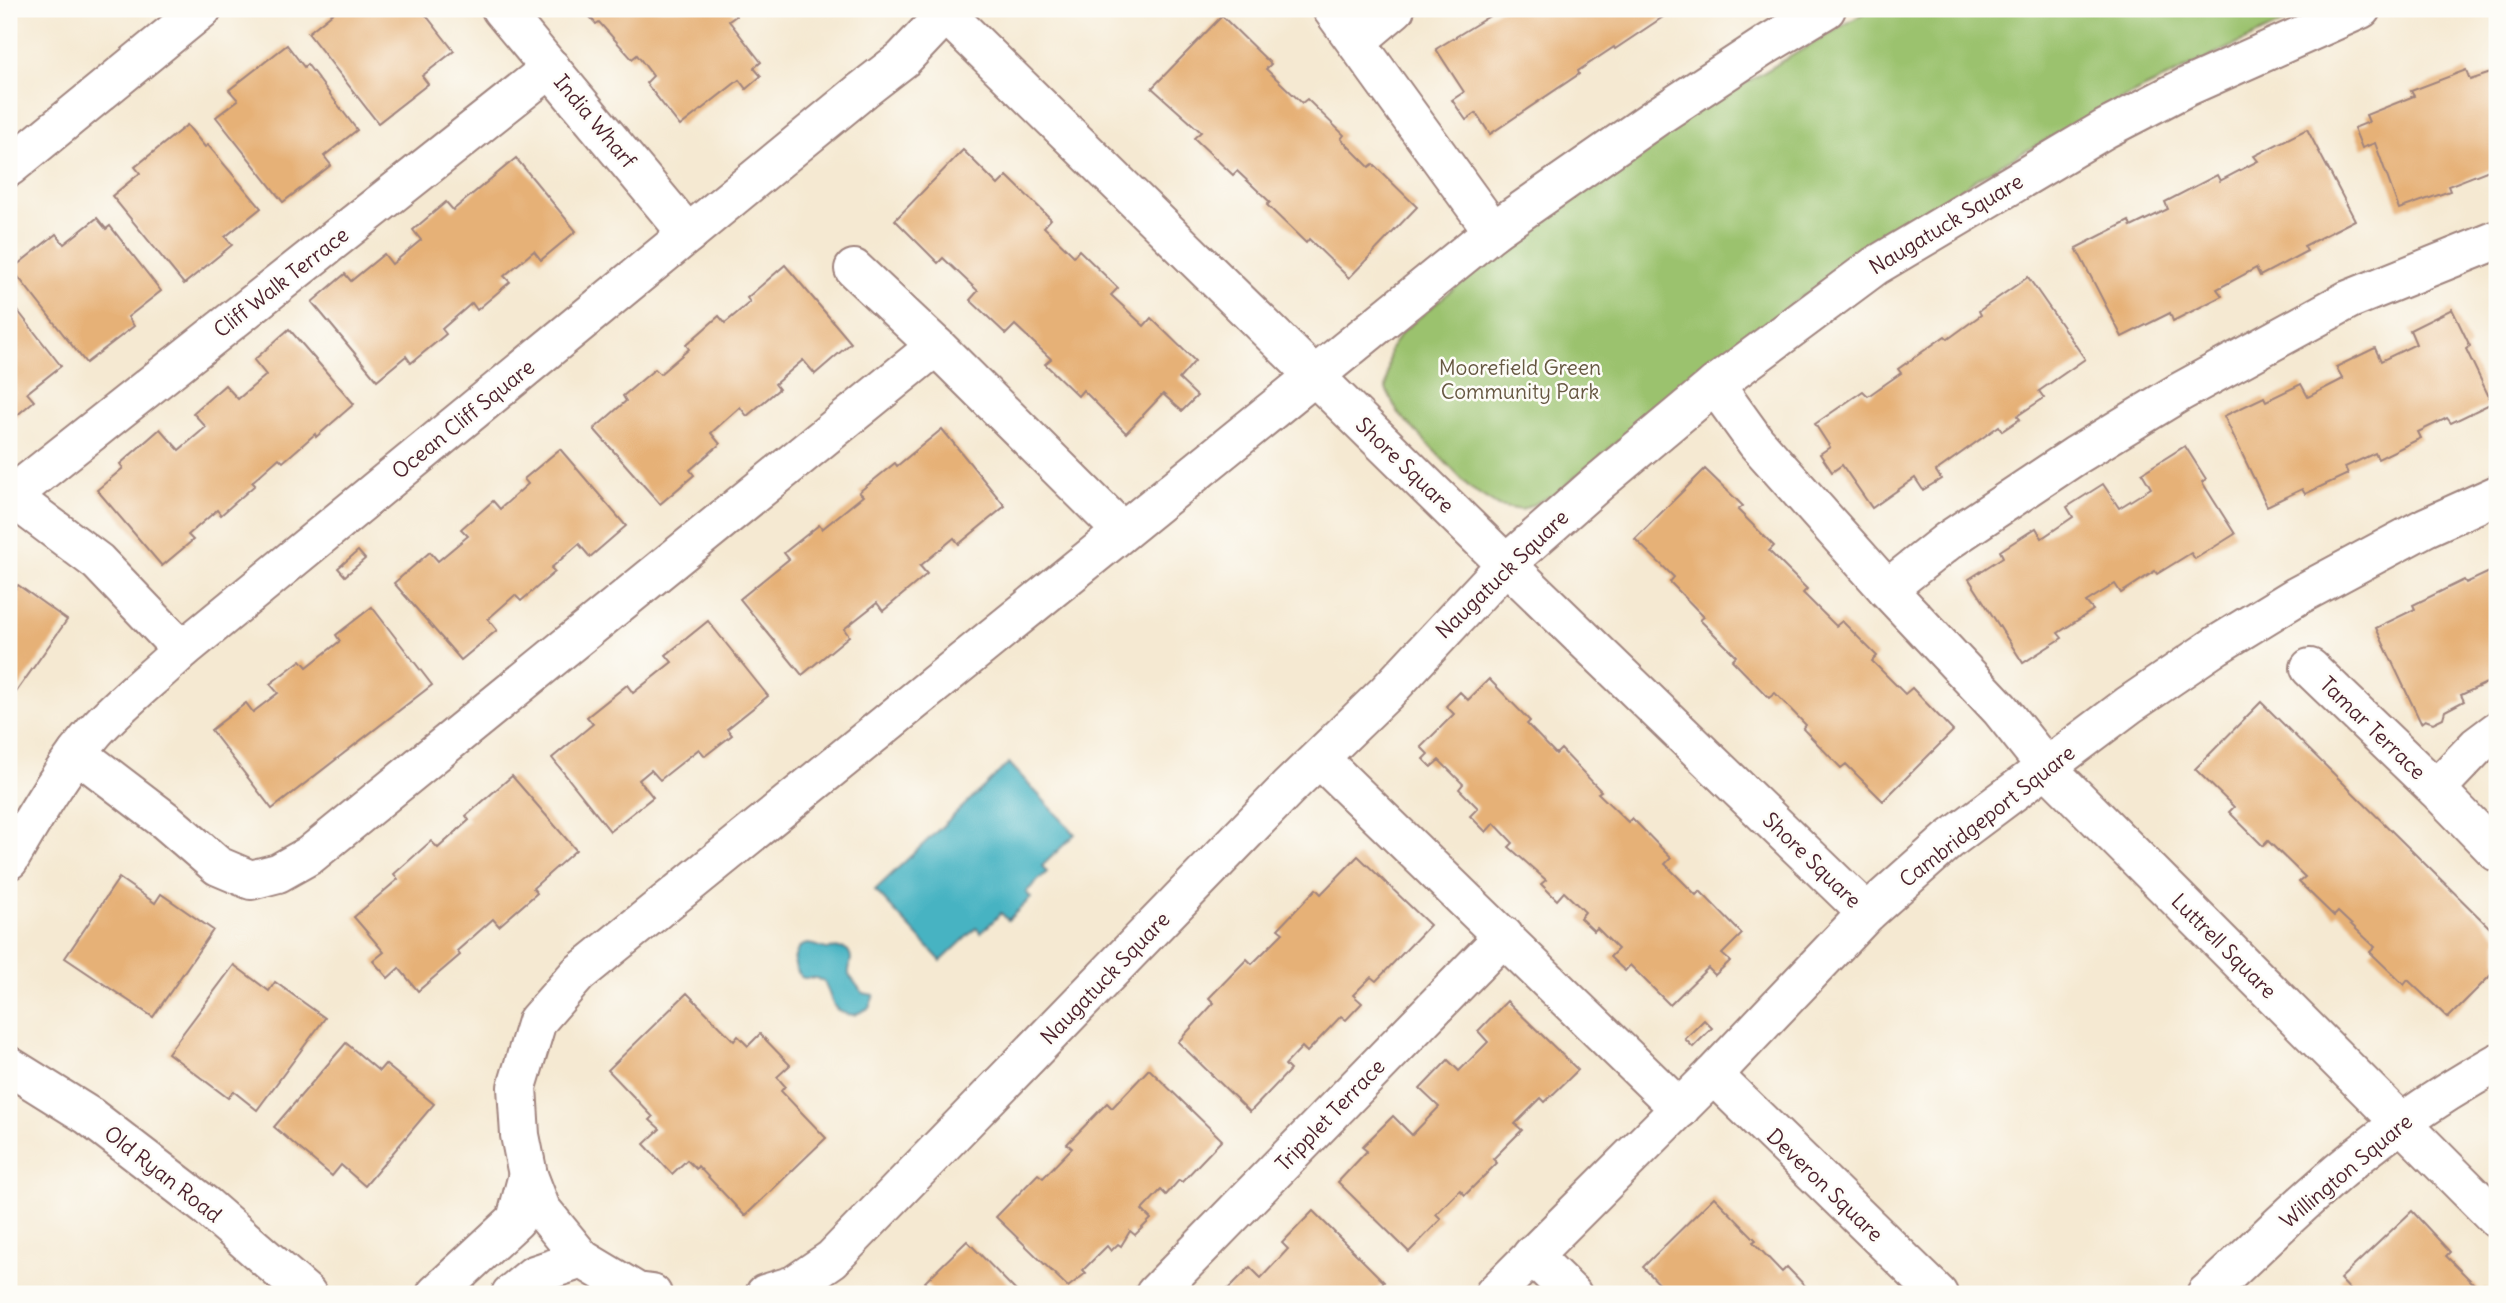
<svg xmlns="http://www.w3.org/2000/svg" width="2506" height="1303" font-family="Delius,sans-serif">
<rect width="100%" height="100%" fill="#fdfcf7"/>
<filter id="ink" filterUnits="userSpaceOnUse"><feTurbulence type="fractalNoise" baseFrequency=".0143" numOctaves="2"/><feDisplacementMap in="SourceGraphic" scale="14" xChannelSelector="R" yChannelSelector="G"/><feConvolveMatrix kernelMatrix="1 2 1 2 8 2 1 2 1" color-interpolation-filters="sRGB"/></filter>
<filter id="wash" filterUnits="userSpaceOnUse"><feTurbulence type="fractalNoise" baseFrequency=".00686" numOctaves="4" result="noise"/><feDisplacementMap in="SourceGraphic" scale="28" xChannelSelector="R" yChannelSelector="G"/><feGaussianBlur stdDeviation="1.57" result="paint"/><feColorMatrix in="noise" values="0 0 0 0 0 0 0 0 0 0 0 0 0 0 0 0 0 1.4 0 .05"/><feComposite in="paint" operator="in"/></filter>
<g filter="url(#wash)">
<rect width="100%" height="100%" fill="#f5e9d2"/>
<!-- green -->
<path fill="#9bc26e" stroke="#72704c" stroke-width="2" d="M 1871,9 L 2318,9 L 2280,24 L 2130,95 L 1998,166 L 1910,219 L 1724,353 L 1555,494 L 1522,510 L 1498,506 L 1470,488 L 1398,413 L 1386,389 L 1390,349 L 1402,332 L 1447,294 L 1532,231 L 1688,117 Z"/>
<!-- water -->
<g fill="#46b3c2" stroke="#486976" stroke-width="2">
<path d="M 1009,763 L 1075,834 L 1042,866 L 1047,872 L 1026,892 L 1031,898 L 1008,920 L 1001,913 L 981,933 L 976,928 L 941,961 L 875,890 Z"/>
<path d="M 807,944 C 815,944 822,949 829,949 C 838,949 849,944 851,958 C 851,965 848,968 849,975 L 863,993 L 874,995 L 869,1008 L 854,1015 C 828,1013 834,999 824,982 L 816,978 L 802,978 C 793,966 791,958 801,946 Z"/>
</g>
<g id="blocks">
<!-- building -->
<g fill="#e6b177">
<path d="M 332,9 L 421,9 L 454,51 L 422,76 L 428,84 L 378,123 L 308,33 L 334,12 Z"/>
<path d="M 583,9 L 730,9 L 736,16 L 729,21 L 761,62 L 754,68 L 761,76 L 746,89 L 739,80 L 680,126 L 646,83 L 653,76 L 637,55 L 632,59 L 599,22 L 596,24 Z"/>
<path d="M 1501,9 L 1662,9 L 1666,15 L 1615,49 L 1614,47 L 1578,71 L 1579,74 L 1490,134 L 1476,113 L 1466,120 L 1452,100 L 1464,92 L 1436,49 Z"/>
<path d="M 1222,16 L 1271,64 L 1266,69 L 1302,103 L 1307,99 L 1344,135 L 1341,139 L 1369,167 L 1373,164 L 1417,207 L 1349,278 L 1309,239 L 1306,243 L 1267,205 L 1270,202 L 1237,171 L 1233,175 L 1194,138 L 1201,132 L 1152,88 Z"/>
<path d="M 287,45 L 304,67 L 307,64 L 357,130 L 324,156 L 331,165 L 283,202 L 216,117 L 238,100 L 229,90 Z"/>
<path d="M 2466,70 L 2470,80 L 2497,71 L 2497,176 L 2494,168 L 2448,186 L 2450,191 L 2399,209 L 2375,143 L 2362,148 L 2354,128 L 2369,122 L 2366,115 L 2414,96 L 2411,91 Z"/>
<path d="M 187,125 L 205,147 L 208,145 L 261,208 L 225,237 L 232,245 L 184,284 L 112,196 L 140,173 L 135,167 Z"/>
<path d="M 2307,129 L 2355,220 L 2304,246 L 2307,251 L 2260,276 L 2256,268 L 2217,289 L 2222,296 L 2173,321 L 2170,313 L 2122,337 L 2076,248 L 2129,221 L 2131,227 L 2168,209 L 2165,202 L 2217,175 L 2220,181 L 2258,161 L 2254,156 Z"/>
<path d="M 963,150 L 998,185 L 1007,176 L 1051,219 L 1044,227 L 1074,256 L 1079,250 L 1118,288 L 1111,295 L 1144,326 L 1151,318 L 1195,361 L 1179,379 L 1197,396 L 1182,411 L 1163,394 L 1126,433 L 1083,390 L 1078,396 L 1045,364 L 1051,359 L 1015,325 L 1006,334 L 970,300 L 978,291 L 943,258 L 938,263 L 895,220 Z"/>
<path d="M 516,158 L 576,231 L 541,260 L 534,251 L 504,276 L 510,282 L 477,310 L 472,303 L 442,329 L 446,334 L 411,363 L 406,356 L 377,380 L 312,302 L 345,274 L 351,281 L 384,254 L 392,264 L 421,240 L 413,230 L 446,202 L 453,210 Z"/>
<path d="M 97,218 L 106,229 L 110,226 L 161,291 L 128,317 L 134,326 L 86,363 L 12,269 L 56,234 L 64,244 Z"/>
<path d="M 785,265 L 851,343 L 815,374 L 803,360 L 775,384 L 779,389 L 747,416 L 740,407 L 711,433 L 720,444 L 690,470 L 694,475 L 660,504 L 594,429 L 626,401 L 623,396 L 655,369 L 660,374 L 689,349 L 686,345 L 719,316 L 725,323 L 750,302 L 747,298 Z"/>
<path d="M 2028,277 L 2085,359 L 2039,391 L 2044,398 L 2017,416 L 2020,419 L 2002,431 L 1999,426 L 1936,471 L 1941,479 L 1923,490 L 1915,478 L 1872,508 L 1842,465 L 1832,472 L 1820,454 L 1830,447 L 1815,424 L 1863,391 L 1868,396 L 1901,373 L 1898,369 L 1945,336 L 1948,339 L 1981,315 L 1979,311 Z"/>
<path d="M 11,302 L 61,366 L 27,393 L 34,401 L 9,422 L 9,304 Z"/>
<path d="M 2452,309 L 2470,346 L 2466,349 L 2492,403 L 2451,423 L 2447,418 L 2418,432 L 2421,438 L 2378,459 L 2375,453 L 2345,467 L 2348,474 L 2305,494 L 2302,489 L 2267,506 L 2224,416 L 2264,397 L 2266,401 L 2301,384 L 2308,397 L 2343,379 L 2336,367 L 2375,348 L 2381,361 L 2416,344 L 2410,330 Z"/>
<path d="M 289,329 L 354,404 L 316,437 L 315,434 L 283,462 L 279,458 L 252,482 L 255,485 L 221,515 L 217,510 L 188,535 L 193,540 L 162,566 L 97,490 L 123,468 L 120,464 L 160,429 L 179,450 L 206,427 L 193,413 L 225,385 L 238,399 L 264,377 L 266,375 L 254,360 Z"/>
<path d="M 942,429 L 1005,506 L 959,544 L 954,538 L 920,566 L 927,574 L 883,611 L 877,603 L 844,629 L 849,636 L 802,675 L 740,599 L 789,559 L 784,553 L 819,525 L 822,529 L 863,496 L 859,492 L 895,463 L 897,466 Z"/>
<path d="M 2185,446 L 2206,479 L 2202,482 L 2235,534 L 2195,559 L 2191,553 L 2157,574 L 2155,571 L 2121,593 L 2115,584 L 2086,602 L 2093,610 L 2058,633 L 2062,638 L 2023,663 L 1969,579 L 2003,557 L 2000,551 L 2036,528 L 2042,538 L 2073,517 L 2067,507 L 2103,484 L 2119,508 L 2151,488 L 2142,473 Z"/>
<path d="M 560,449 L 626,526 L 590,557 L 579,544 L 551,568 L 555,572 L 521,601 L 515,595 L 488,619 L 497,630 L 461,660 L 394,583 L 430,552 L 438,561 L 468,536 L 461,529 L 493,501 L 500,509 L 528,484 L 524,479 Z"/>
<path d="M 1705,469 L 1743,506 L 1738,510 L 1774,546 L 1769,551 L 1807,589 L 1803,593 L 1836,626 L 1842,621 L 1877,656 L 1872,661 L 1905,694 L 1912,688 L 1953,731 L 1883,801 L 1846,764 L 1841,768 L 1803,729 L 1806,725 L 1775,693 L 1769,698 L 1732,660 L 1736,656 L 1700,620 L 1704,617 L 1670,582 L 1674,577 L 1635,539 Z"/>
<path d="M 358,551 L 365,559 L 345,576 L 338,568 Z"/>
<path d="M 2497,562 L 2497,678 L 2461,695 L 2464,701 L 2445,711 L 2443,718 L 2433,723 L 2425,720 L 2421,723 L 2376,628 L 2415,609 L 2413,605 L 2464,580 L 2466,583 L 2496,569 L 2493,564 Z"/>
<path d="M 18,585 L 67,620 L 9,702 L 9,586 L 14,590 Z"/>
<path d="M 372,607 L 432,685 L 272,809 L 211,730 L 246,703 L 253,712 L 278,693 L 270,684 L 301,660 L 307,667 L 340,641 L 336,635 Z"/>
<path d="M 708,621 L 768,696 L 727,729 L 732,735 L 705,756 L 699,749 L 660,780 L 651,770 L 639,780 L 653,797 L 610,831 L 552,758 L 593,724 L 587,717 L 627,685 L 633,693 L 672,662 L 666,655 Z"/>
<path d="M 1489,679 L 1530,721 L 1527,724 L 1556,754 L 1561,749 L 1601,791 L 1598,793 L 1628,822 L 1632,818 L 1671,858 L 1665,864 L 1696,895 L 1700,891 L 1742,934 L 1722,954 L 1730,961 L 1715,975 L 1708,968 L 1670,1005 L 1630,965 L 1625,971 L 1610,957 L 1618,949 L 1597,928 L 1594,931 L 1580,918 L 1585,912 L 1564,892 L 1557,900 L 1541,884 L 1546,880 L 1509,847 L 1513,843 L 1494,823 L 1486,832 L 1470,816 L 1478,808 L 1459,789 L 1463,784 L 1439,760 L 1431,767 L 1423,759 L 1428,754 L 1421,747 L 1454,714 L 1446,706 L 1460,692 L 1468,700 Z"/>
<path d="M 2261,702 L 2497,935 L 2497,969 L 2448,1018 L 2408,980 L 2404,985 L 2370,952 L 2375,947 L 2338,912 L 2334,916 L 2299,882 L 2305,877 L 2268,841 L 2263,846 L 2229,812 L 2234,807 L 2195,769 Z"/>
<path d="M 512,776 L 576,850 L 533,888 L 537,893 L 499,926 L 493,919 L 457,951 L 460,955 L 418,991 L 399,968 L 388,978 L 373,961 L 384,952 L 354,917 L 398,879 L 394,874 L 431,841 L 438,848 L 469,820 L 466,816 Z"/>
<path d="M 1358,856 L 1430,925 L 1376,981 L 1371,977 L 1353,995 L 1362,1003 L 1346,1020 L 1341,1016 L 1307,1052 L 1302,1047 L 1285,1065 L 1290,1070 L 1250,1112 L 1178,1042 L 1214,1003 L 1209,998 L 1247,959 L 1252,964 L 1283,933 L 1278,929 L 1316,889 L 1321,894 Z"/>
<path d="M 119,878 L 155,903 L 161,894 L 213,930 L 153,1017 L 65,958 Z"/>
<path d="M 234,965 L 269,991 L 275,982 L 325,1018 L 257,1110 L 233,1091 L 228,1098 L 168,1053 Z"/>
<path d="M 687,993 L 734,1041 L 738,1036 L 748,1046 L 760,1034 L 790,1065 L 777,1077 L 785,1086 L 781,1091 L 826,1138 L 745,1216 L 698,1166 L 696,1169 L 687,1160 L 672,1174 L 644,1144 L 660,1129 L 650,1120 L 653,1117 L 608,1070 Z"/>
<path d="M 1507,1001 L 1578,1070 L 1545,1102 L 1541,1098 L 1515,1124 L 1522,1130 L 1493,1159 L 1497,1163 L 1465,1195 L 1460,1190 L 1436,1214 L 1441,1219 L 1409,1252 L 1338,1182 L 1367,1151 L 1362,1147 L 1393,1116 L 1412,1135 L 1439,1107 L 1420,1089 L 1448,1060 L 1459,1071 L 1488,1042 L 1478,1031 Z"/>
<path d="M 1704,1020 L 1712,1028 L 1693,1047 L 1685,1039 Z"/>
<path d="M 346,1043 L 379,1071 L 385,1064 L 434,1104 L 365,1186 L 341,1165 L 332,1176 L 274,1127 Z"/>
<path d="M 1149,1069 L 1222,1140 L 1182,1182 L 1179,1180 L 1166,1195 L 1161,1190 L 1142,1210 L 1151,1219 L 1135,1235 L 1130,1231 L 1121,1246 L 1118,1244 L 1111,1251 L 1107,1246 L 1083,1270 L 1086,1273 L 1068,1287 L 996,1217 L 1038,1174 L 1043,1178 L 1072,1148 L 1067,1144 L 1107,1103 L 1112,1108 Z"/>
<path d="M 1714,1197 L 1756,1240 L 1753,1242 L 1782,1272 L 1787,1267 L 1813,1294 L 1669,1294 L 1643,1267 Z"/>
<path d="M 1313,1211 L 1384,1282 L 1372,1294 L 1223,1294 L 1250,1267 L 1261,1278 L 1288,1249 L 1282,1243 Z"/>
<path d="M 2412,1211 L 2450,1252 L 2446,1256 L 2481,1291 L 2485,1288 L 2491,1294 L 2354,1294 L 2340,1279 Z"/>
<path d="M 967,1241 L 1019,1294 L 926,1294 L 931,1289 L 925,1282 Z"/>
</g>
</g>
</g>
<g filter="url(#ink)">
<use href="#blocks" fill-opacity="0" stroke="#a0847e" stroke-width="2"/>
<g fill="none" stroke-linecap="round" stroke-linejoin="round">
<!-- minor casing -->
<g stroke="#a0847e" stroke-width="42">
<g id="minor">
<path d="M 501,9 L 688,234"/>
<path d="M 1332,9 L 1493,231"/>
<path d="M 946,14 L 1506,564 L 1867,913"/>
<path d="M 1357,41 L 1395,9"/>
<path d="M 9,167 L 202,9"/>
<path d="M 854,269 L 936,346 L 1122,531"/>
<path d="M 1715,385 L 1756,442 L 1887,589 L 2000,709 L 2047,768 L 2497,1219"/>
<path d="M 9,495 L 98,562 L 182,650"/>
<path d="M 11,496 L 551,68"/>
<path d="M 1887,589 L 1949,540 L 2075,456 L 2180,392 L 2348,300 L 2497,240"/>
<path d="M 2310,668 L 2436,789 L 2497,852"/>
<path d="M 77,753 L 166,821 L 218,866 L 251,880 L 278,873 L 310,855 L 936,346"/>
<path d="M 1320,759 L 1680,1109"/>
<path d="M 2436,789 L 2477,746 L 2497,731"/>
<path d="M 9,860 C 35,816 61,770 95,731 C 121,702 154,677 182,650 L 863,90 L 903,59 L 950,9"/>
<path d="M 9,1066 L 89,1116 L 206,1206 L 307,1294"/>
<path d="M 1713,1075 L 1938,1294"/>
<path d="M 1532,1255 L 1572,1294"/>
<path d="M 436,1294 L 516,1220 L 528,1175"/>
<path d="M 511,1294 L 534,1275 L 582,1259"/>
<path d="M 652,1294 L 637,1292 L 582,1259 L 541,1209 L 528,1175 L 520,1135 L 517,1087 L 537,1021 L 578,974 L 1493,231 L 1655,118 L 1766,45 L 1826,9"/>
<path d="M 765,1294 L 794,1285 L 832,1259 L 1288,788 L 1386,693 L 1506,564 L 1599,482 L 1715,385 L 1875,266 L 2105,129 L 2186,87 L 2361,9"/>
<path d="M 1155,1294 L 1504,936"/>
<path d="M 1494,1294 L 1713,1075 L 1867,913 L 1948,841 L 2129,705 L 2217,645 L 2297,596 L 2426,527 L 2497,495"/>
<path d="M 2206,1294 C 2244,1260 2280,1223 2319,1189 C 2373,1140 2434,1098 2497,1063"/>
</g>
</g>
<!-- minor -->
<use href="#minor" stroke="#fff" stroke-width="38"/>
</g>
</g>
<g text-anchor="middle" dominant-baseline="central" stroke-width="5" stroke-linejoin="round" paint-order="stroke">
<!-- street labels -->
<g font-size="21" fill="#4a1f2b" stroke="#fdfcf7">
<text transform="translate(595 121) rotate(50)">India Wharf</text>
<text transform="translate(1946 224) rotate(-31)">Naugatuck Square</text>
<text transform="translate(281 282) rotate(-38)">Cliff Walk Terrace</text>
<text transform="translate(463 419) rotate(-39)">Ocean Cliff Square</text>
<text transform="translate(1405 465) rotate(44)">Shore Square</text>
<text transform="translate(1502 574) rotate(-44)">Naugatuck Square</text>
<text transform="translate(2373 728) rotate(44)">Tamar Terrace</text>
<text transform="translate(1987 816) rotate(-38)">Cambridgeport Square</text>
<text transform="translate(1812 860) rotate(44)">Shore Square</text>
<text transform="translate(2224 946) rotate(45)">Luttrell Square</text>
<text transform="translate(1105 978) rotate(-46)">Naugatuck Square</text>
<text transform="translate(1330 1115) rotate(-46)">Tripplet Terrace</text>
<text transform="translate(2346 1171) rotate(-40)">Willington Square</text>
<text transform="translate(163 1174) rotate(38)">Old Ryan Road</text>
<text transform="translate(1825 1185) rotate(44)">Deveron Square</text>
</g>
<!-- park labels -->
<g font-size="21" fill="#665842" stroke="#fdfcf7">
<text x="1520" y="367">Moorefield Green<tspan x="1520" dy="24">Community Park</tspan></text>
</g>
</g>
<!-- margin -->
<rect width="2506" height="1303" fill="none" stroke="#fdfcf7" stroke-width="35"/>
</svg>
